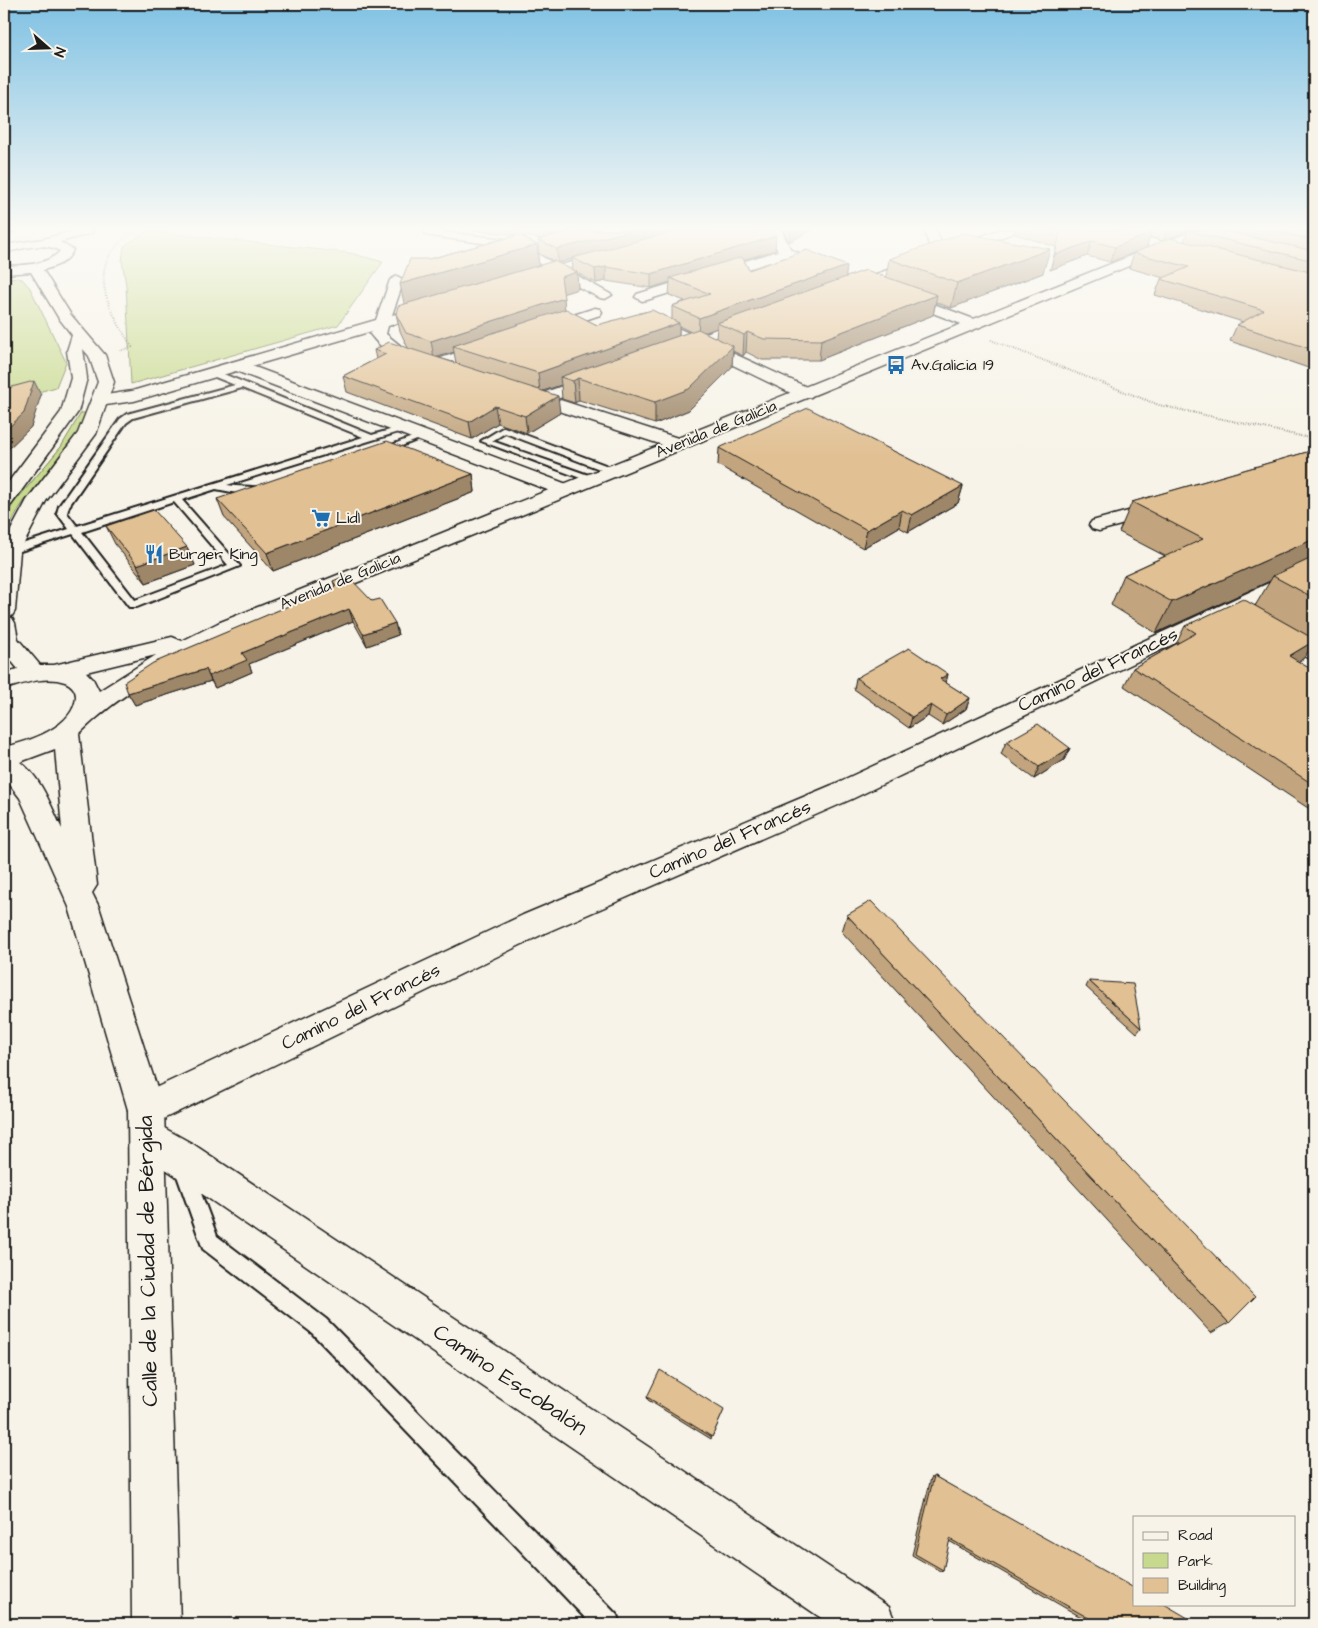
<svg xmlns="http://www.w3.org/2000/svg" width="1318" height="1628" font-family="'Architects Daughter',sans-serif">
<rect width="100%" height="100%" fill="#f7f3e8"/>
<filter id="ink" filterUnits="userSpaceOnUse"><feTurbulence type="fractalNoise" baseFrequency=".02" numOctaves="2"/><feDisplacementMap in="SourceGraphic" scale="10" xChannelSelector="R" yChannelSelector="G"/><feConvolveMatrix kernelMatrix="1 2 1 2 8 2 1 2 1" color-interpolation-filters="sRGB"/></filter>
<g filter="url(#ink)">
<!-- green -->
<g fill="#c7d98d" stroke="#727a54">
<path d="M 147,231 L 350,253 L 383,262 L 338,325 L 131,384 L 126,285 L 122,261 L 124,246 Z"/>
<path d="M 4,276 L 22,279 L 30,288 L 66,362 L 56,387 L 4,402 Z"/>
<path d="M 81,413 L 88,413 C 74,447 47,471 25,500 C 17,511 11,524 4,537 L 4,521 L 13,504 L 61,447 Z"/>
</g>
<g fill="none" stroke-linecap="round" stroke-linejoin="round">
<!-- lane casing -->
<g stroke="#1c1c1c" stroke-width="4">
<g id="lane">
<path d="M 8,230 L 16,230 L 4,235 L 4,231 Z"/>
<path d="M 210,371 L 216,371 L 372,435 L 404,426 L 408,429 L 227,485 C 239,487 250,486 261,488 L 261,492 L 242,494 L 216,489 L 182,500 L 240,566 L 137,607 L 129,607 L 73,534 L 14,553 L 6,553 L 6,549 L 69,529 L 57,513 L 59,506 L 120,419 L 127,414 L 235,385 L 210,375 ZM 242,388 L 363,437 L 77,526 L 67,513 L 69,506 L 126,423 L 133,418 ZM 174,502 L 228,565 L 135,600 L 82,532 Z"/>
<path d="M 504,427 L 616,469 L 618,471 L 610,473 L 505,433 L 492,441 L 594,477 L 594,481 L 591,482 L 481,441 Z"/>
<path d="M 420,434 L 427,436 L 384,453 L 376,451 Z"/>
<path d="M 184,1161 L 190,1164 L 217,1236 L 326,1319 L 617,1615 L 620,1624 L 591,1624 L 312,1333 L 203,1249 L 175,1170 L 178,1164 Z"/>
</g>
</g>
<!-- street casing -->
<g stroke="#1c1c1c" stroke-width="3">
<g id="street">
<path d="M 425,230 L 514,240 L 558,266 L 609,251 L 614,252 L 616,255 L 614,258 L 569,271 L 612,295 L 605,299 L 600,298 L 555,275 L 530,282 L 525,281 L 523,278 L 525,275 L 545,269 L 505,246 L 430,236 L 426,235 L 424,232 Z"/>
<path d="M 769,230 L 781,230 L 791,250 L 833,265 L 835,268 L 828,272 L 786,257 L 647,300 L 642,301 L 635,297 L 637,294 L 778,251 L 768,232 Z"/>
<path d="M 924,230 L 936,230 L 944,249 L 999,230 L 1015,230 L 1013,233 L 853,292 L 843,292 L 841,289 L 843,286 L 932,254 Z"/>
<path d="M 1101,230 L 1119,230 L 1197,251 L 1199,254 L 1192,258 L 1103,233 Z"/>
<path d="M 397,276 L 404,280 L 392,315 L 432,304 L 439,308 L 437,311 L 388,326 L 386,334 L 402,347 L 426,357 L 428,360 L 426,363 C 406,368 381,349 370,334 L 372,331 L 252,366 L 572,486 L 575,490 L 572,494 L 558,494 L 236,371 L 134,401 L 99,406 L 93,405 L 91,401 L 93,397 L 132,391 L 376,320 L 390,280 Z"/>
<path d="M 899,291 L 979,321 L 981,324 L 974,328 L 969,327 L 894,298 L 892,295 Z"/>
<path d="M 595,308 L 600,309 L 602,312 L 600,315 L 544,334 L 536,329 L 539,326 Z"/>
<path d="M 645,313 L 811,389 L 813,393 L 811,397 L 799,397 L 640,320 L 638,317 L 640,314 Z"/>
<path d="M 489,342 L 497,347 L 494,350 L 435,370 L 427,365 L 429,362 Z"/>
<path d="M 596,374 L 604,379 L 602,382 L 557,399 L 684,440 L 687,444 L 684,448 L 672,448 L 528,401 L 526,397 L 528,393 L 540,394 Z"/>
<path d="M 1161,502 L 1168,504 L 1171,508 L 1168,512 L 1099,531 L 1092,529 L 1089,525 L 1092,521 Z"/>
<path d="M 1314,562 L 1314,576 L 852,799 L 545,933 L 155,1123 L 193,1144 L 889,1607 L 896,1624 L 830,1624 L 167,1170 L 134,1150 L 129,1138 L 134,1126 L 138,1124 L 134,1122 L 128,1110 L 134,1098 L 523,915 L 832,785 Z"/>
<path d="M 1277,624 L 1314,642 L 1314,659 L 1306,657 L 1269,636 L 1266,631 L 1269,626 Z"/>
</g>
</g>
<!-- secondary casing -->
<g stroke="#1c1c1c" stroke-width="3">
<path id="secondary" d="M 76,230 L 94,230 L 92,233 L 60,242 L 73,250 C 67,263 57,266 43,270 L 71,315 L 105,355 L 114,382 L 96,434 L 46,501 L 20,551 L 15,611 L 12,616 L 8,617 L 12,618 L 15,623 L 18,639 L 40,665 L 54,665 L 172,637 L 182,641 L 218,623 L 1195,230 L 1211,230 L 1209,233 L 234,633 C 180,661 123,690 79,734 L 97,885 L 92,893 L 99,907 L 164,1110 L 180,1624 L 132,1624 L 128,1110 L 69,907 L 20,798 L 4,777 L 4,747 C 28,742 75,727 76,696 C 76,690 71,684 65,682 C 45,675 23,684 4,689 L 4,673 L 18,669 L 4,652 L 4,543 L 27,500 L 78,433 L 98,382 L 89,356 L 83,349 L 87,378 L 78,412 L 11,505 L 4,507 L 4,488 L 61,412 L 71,378 L 67,351 L 72,335 L 58,317 L 31,272 L 4,274 L 4,266 C 22,265 47,266 60,251 C 43,241 21,249 4,253 L 4,245 L 43,239 ZM 156,655 L 99,691 L 93,679 L 86,672 ZM 55,749 L 62,829 C 51,806 41,777 20,762 Z"/>
</g>
<!-- path -->
<g stroke="#1c1c1c" stroke-width="2" stroke-dasharray="0.5 2" stroke-linecap="butt">
<path d="M 991,340 L 1159,405 L 1314,439"/>
<path d="M 120,351 L 132,347 C 105,303 82,261 138,230"/>
</g>
<!-- lane -->
<use href="#lane" fill="#f7f3e8" fill-rule="evenodd"/>
<!-- street -->
<use href="#street" fill="#f7f3e8" fill-rule="evenodd"/>
<!-- secondary -->
<use href="#secondary" fill="#f7f3e8" fill-rule="evenodd"/>
</g>
<!-- wall -->
<g fill="#c2a57e" stroke="#1c1c1c" fill-rule="evenodd">
<path d="M 473,230 L 564,230 L 544,239 L 521,236 L 537,245 L 539,265 L 573,271 L 572,259 L 558,263 L 539,254 L 538,240 L 566,232 L 566,230 L 773,230 L 775,250 L 744,260 L 749,270 L 847,266 L 845,277 L 886,277 L 889,259 L 1043,273 L 951,308 L 936,302 L 933,315 L 819,360 L 762,360 L 746,352 L 743,356 L 733,351 L 732,367 L 689,410 L 655,424 L 579,400 L 575,403 L 562,399 L 561,385 L 543,391 L 560,413 L 527,433 L 498,423 L 472,439 L 347,392 L 343,376 L 376,359 L 374,350 L 408,348 L 400,331 L 396,314 L 405,304 L 429,259 L 517,235 ZM 577,273 L 596,283 L 606,281 L 651,288 L 670,282 L 669,295 L 685,301 L 672,306 L 672,320 L 597,325 L 565,310 L 563,293 L 578,289 ZM 679,326 L 691,332 L 679,336 ZM 717,328 L 716,338 L 705,333 ZM 454,352 L 456,363 L 436,357 Z"/>
<path d="M 783,230 L 812,230 L 789,242 Z"/>
<path d="M 1016,230 L 1190,230 L 1163,241 L 1150,237 L 1146,248 L 1110,262 L 1087,256 L 1050,270 L 1056,247 L 1015,234 Z"/>
<path d="M 1192,230 L 1314,230 L 1314,370 L 1230,341 L 1237,325 L 1243,322 L 1155,295 L 1161,279 L 1164,278 L 1129,268 L 1134,253 L 1184,242 L 1188,231 Z"/>
<path d="M 719,448 L 963,486 L 958,503 L 908,532 L 899,527 L 863,548 L 718,465 Z"/>
<path d="M 1314,450 L 1314,642 L 1304,658 L 1298,662 L 1314,671 L 1314,812 L 1124,686 L 1133,668 L 1176,644 L 1185,626 L 1255,606 L 1270,581 L 1156,633 L 1111,605 L 1124,575 L 1165,556 L 1119,532 L 1132,502 Z"/>
<path d="M 473,474 L 475,492 L 273,571 L 224,517 L 217,499 Z"/>
<path d="M 106,526 L 187,547 L 195,565 L 146,583 L 115,544 Z"/>
<path d="M 333,581 L 372,601 L 395,623 L 398,635 L 367,646 L 353,621 L 249,664 L 252,672 L 215,688 L 211,681 L 135,705 L 128,693 L 335,587 Z"/>
<path d="M 948,674 L 946,683 L 970,698 L 966,709 L 942,725 L 928,716 L 909,728 L 854,689 L 856,678 Z"/>
<path d="M 1006,742 L 1070,748 L 1064,760 L 1034,779 L 1001,754 Z"/>
<path d="M 847,915 L 1229,1323 L 1211,1333 L 842,932 Z"/>
<path d="M 1089,981 L 1141,1028 L 1137,1033 L 1086,987 Z"/>
<path d="M 647,1397 L 723,1412 L 711,1439 L 648,1400 Z"/>
<path d="M 934,1476 L 1188,1624 L 1093,1624 L 949,1541 L 943,1570 L 940,1571 L 912,1555 L 931,1478 Z"/>
</g>
<!-- shaded-wall -->
<g fill="#9e8667" stroke="#1c1c1c">
<path d="M 543,230 L 564,230 L 544,239 Z"/>
<path d="M 634,230 L 685,230 L 572,258 L 572,259 L 558,263 L 557,249 Z"/>
<path d="M 791,230 L 812,230 L 789,242 Z"/>
<path d="M 1168,230 L 1190,230 L 1163,241 Z"/>
<path d="M 1151,233 L 1146,248 L 1110,262 L 1115,247 Z"/>
<path d="M 776,236 L 775,250 L 675,280 L 670,278 L 670,282 L 651,288 L 651,274 Z"/>
<path d="M 1092,241 L 1087,256 L 1050,270 L 1055,255 Z"/>
<path d="M 537,245 L 539,268 L 405,308 L 400,284 Z"/>
<path d="M 1050,249 L 1043,273 L 951,308 L 957,283 Z"/>
<path d="M 847,266 L 845,282 L 717,323 L 717,328 L 698,335 L 699,318 Z"/>
<path d="M 606,267 L 606,281 L 596,283 L 595,269 Z"/>
<path d="M 577,272 L 578,289 L 562,294 L 561,277 Z"/>
<path d="M 937,295 L 933,315 L 819,360 L 821,340 Z"/>
<path d="M 564,298 L 565,315 L 453,346 L 454,352 L 434,358 L 431,341 Z"/>
<path d="M 679,323 L 679,342 L 560,377 L 561,385 L 540,392 L 538,373 Z"/>
<path d="M 747,332 L 746,352 L 743,356 L 744,335 Z"/>
<path d="M 733,346 L 732,367 L 689,410 L 655,424 L 655,402 Z"/>
<path d="M 578,378 L 579,400 L 575,403 L 573,381 Z"/>
<path d="M 34,381 L 41,395 L 31,427 L 4,453 L 4,432 Z"/>
<path d="M 558,396 L 560,413 L 527,433 L 525,416 Z"/>
<path d="M 495,406 L 498,423 L 472,439 L 469,422 Z"/>
<path d="M 473,474 L 475,492 L 273,571 L 267,553 Z"/>
<path d="M 963,486 L 958,503 L 908,532 L 912,515 Z"/>
<path d="M 902,510 L 899,527 L 863,548 L 867,530 Z"/>
<path d="M 1314,539 L 1314,560 L 1273,576 L 1270,581 L 1156,633 L 1172,602 Z"/>
<path d="M 187,547 L 195,565 L 146,583 L 137,565 Z"/>
<path d="M 349,609 L 353,621 L 249,664 L 252,672 L 215,688 L 209,676 L 242,653 Z"/>
<path d="M 395,623 L 398,635 L 367,646 L 363,634 Z"/>
<path d="M 1314,641 L 1314,642 L 1304,658 L 1277,675 L 1289,656 Z"/>
<path d="M 206,669 L 211,681 L 135,705 L 128,693 Z"/>
<path d="M 948,674 L 945,685 L 940,679 Z"/>
<path d="M 970,698 L 966,709 L 942,725 L 946,715 Z"/>
<path d="M 931,705 L 928,716 L 909,728 L 912,717 Z"/>
<path d="M 1070,748 L 1064,760 L 1034,779 L 1039,767 Z"/>
</g>
<!-- building -->
<g fill="#e1c093" stroke="#1c1c1c">
<path d="M 574,230 L 634,230 L 557,249 L 538,240 Z"/>
<path d="M 679,230 L 773,230 L 776,236 L 651,274 L 606,267 L 595,269 L 572,258 Z"/>
<path d="M 1052,230 L 1140,230 L 1151,233 L 1115,247 L 1092,241 L 1055,255 L 1060,232 Z"/>
<path d="M 1192,230 L 1220,230 L 1314,251 L 1314,261 L 1188,231 Z"/>
<path d="M 1270,230 L 1314,230 L 1314,240 Z"/>
<path d="M 963,233 L 1050,249 L 957,283 L 889,259 Z"/>
<path d="M 519,235 L 537,245 L 400,284 L 410,259 L 429,259 Z"/>
<path d="M 1170,238 L 1314,273 L 1314,350 L 1237,325 L 1264,310 L 1161,279 L 1189,267 L 1134,253 Z"/>
<path d="M 807,250 L 847,266 L 699,318 L 672,306 L 710,294 L 670,278 L 742,257 L 749,270 Z"/>
<path d="M 554,261 L 577,272 L 561,277 L 564,298 L 431,341 L 406,333 L 396,314 L 398,306 Z"/>
<path d="M 866,270 L 937,295 L 821,340 L 764,339 L 747,332 L 744,335 L 717,323 Z"/>
<path d="M 566,309 L 597,325 L 652,310 L 679,323 L 538,373 L 453,346 Z"/>
<path d="M 698,329 L 733,346 L 689,389 L 655,402 L 578,378 L 573,381 L 560,377 Z"/>
<path d="M 389,342 L 558,396 L 525,416 L 495,406 L 469,422 L 343,376 L 386,354 L 374,350 Z"/>
<path d="M 34,381 L 24,413 L 4,432 L 4,389 Z"/>
<path d="M 808,408 L 963,486 L 912,515 L 902,510 L 867,530 L 719,448 Z"/>
<path d="M 387,441 L 473,474 L 267,553 L 217,499 Z"/>
<path d="M 1314,450 L 1314,539 L 1172,602 L 1124,575 L 1203,539 L 1132,502 Z"/>
<path d="M 154,510 L 187,547 L 137,565 L 106,526 Z"/>
<path d="M 1314,557 L 1314,598 L 1273,576 Z"/>
<path d="M 347,575 L 372,601 L 380,599 L 395,623 L 363,634 L 349,609 L 242,653 L 247,660 L 209,676 L 206,669 L 128,693 L 124,682 L 153,663 L 336,586 L 333,581 Z"/>
<path d="M 1243,599 L 1314,639 L 1314,641 L 1289,656 L 1314,671 L 1314,785 L 1133,668 L 1196,633 L 1185,626 Z"/>
<path d="M 909,648 L 948,674 L 940,679 L 970,698 L 946,715 L 931,705 L 912,717 L 856,678 Z"/>
<path d="M 1038,724 L 1070,748 L 1039,767 L 1006,742 Z"/>
<path d="M 871,901 L 1255,1297 L 1229,1323 L 847,915 Z"/>
<path d="M 1089,981 L 1133,984 L 1141,1028 Z"/>
<path d="M 660,1370 L 724,1410 L 712,1437 L 647,1397 Z"/>
<path d="M 934,1476 L 1134,1588 L 1134,1604 L 1164,1604 L 1188,1618 L 1188,1624 L 1099,1624 L 950,1539 L 943,1570 L 915,1554 Z"/>
</g>
</g>
<!-- sky -->
<linearGradient id="sky" x2="0" y2="1"><stop stop-color="#7fc1e3"/><stop offset="0.5" stop-color="#fbfaf5"/><stop offset="1" stop-color="#fbfaf5" stop-opacity="0"/></linearGradient>
<rect width="1318" height="457" fill="url(#sky)"/>
<!-- icons -->
<defs>
<g id="bus-bare" transform="scale(1.5)"><path d="M-5-6H5V4H4V6H2V4H-2V6H-4V4H-5ZM-3.5-4V0h7V-4ZM-3.5 1.2v1.5H-2V1.2ZM2 1.2v1.5H3.5V1.2Z" fill="#1f6fb2" stroke="#f7f3e8" stroke-width="2.5" paint-order="stroke"/></g>
<g id="supermarket-bare" transform="scale(1.5)"><path d="M-6-5.5h2.5l.6 2H6L4.5 2H-2.5L-4.4-4H-6ZM-1.5 3.2a1.3 1.3 0 1 0 .1 0ZM3 3.2a1.3 1.3 0 1 0 .1 0Z" fill="#1f6fb2" stroke="#f7f3e8" stroke-width="2.5" paint-order="stroke"/></g>
<g id="restaurant-bare" transform="scale(1.5)"><path d="M-5-6h1v4h1v-4h1v4h1v-4h1v5L-1.5 .5V6h-2V.5L-5-1ZM5-6V6H3V1.5H1.5Q1.5-4 5-6Z" fill="#1f6fb2" stroke="#f7f3e8" stroke-width="2.5" paint-order="stroke"/></g>
</defs>
<g fill-rule="evenodd">
<use href="#bus-bare" x="896" y="365"/>
<use href="#supermarket-bare" x="321" y="518"/>
<use href="#restaurant-bare" x="154" y="554"/>
</g>
<g text-anchor="middle" dominant-baseline="central" stroke-width="4" stroke-linejoin="round" paint-order="stroke">
<!-- far-poi labels -->
<g font-size="16" fill="#1c1c1c" stroke="#f7f3e8" text-anchor="start">
<text x="911" y="365">Av.Galicia 19</text>
<text x="336" y="518">Lidl</text>
<text x="169" y="554">Burger King</text>
</g>
<!-- far-street labels -->
<g font-size="16" fill="#1c1c1c" stroke="#f7f3e8">
<text transform="translate(716 429) rotate(-22)">Avenida de Galicia</text>
<text transform="translate(340 581) rotate(-22)">Avenida de Galicia</text>
</g>
<!-- street labels -->
<g font-size="19" fill="#1c1c1c" stroke="#f7f3e8">
<text transform="translate(1098 670) rotate(-25)">Camino del Francés</text>
<text transform="translate(730 840) rotate(-23)">Camino del Francés</text>
<text transform="translate(361 1007) rotate(-26)">Camino del Francés</text>
</g>
<!-- near-street labels -->
<g font-size="22" fill="#1c1c1c" stroke="#f7f3e8">
<text transform="translate(148 1261) rotate(-91)">Calle de la Ciudad de Bérgida</text>
<text transform="translate(510 1380) rotate(34)">Camino Escobalón</text>
</g>
</g>
<!-- margin -->
<rect width="1318" height="1628" fill="none" stroke="#f7f3e8" stroke-width="20"/>
<rect x="10" y="10" width="1298" height="1608" fill="none" stroke="#1c1c1c" stroke-width="2" filter="url(#ink)"/>
<!-- legend -->
<rect x="1133" y="1516" width="162" height="90" fill="#f7f3e8" stroke="#9f9d96"/>
<rect x="1143" y="1532" width="25" height="8" fill="#f7f3e8" stroke="#9f9d96"/>
<text x="1178" y="1540" font-size="15" fill="#1c1c1c">Road</text>
<rect x="1143" y="1553" width="25" height="15" fill="#c7d98d" stroke="#9f9d96"/>
<text x="1178" y="1566" font-size="15" fill="#1c1c1c">Park</text>
<rect x="1143" y="1578" width="25" height="15" fill="#e1c093" stroke="#9f9d96"/>
<text x="1178" y="1590" font-size="15" fill="#1c1c1c">Building</text>
<!-- north arrow -->
<g transform="translate(48 48) rotate(110)" stroke="#f7f3e8" stroke-width="4" paint-order="stroke">
<path d="M0-4L9 19L0 12L-9 19Z" fill="#1c1c1c"/>
<text y="-8" font-size="14" font-weight="bold" text-anchor="middle" fill="#1c1c1c">N</text>
</g>
</svg>
